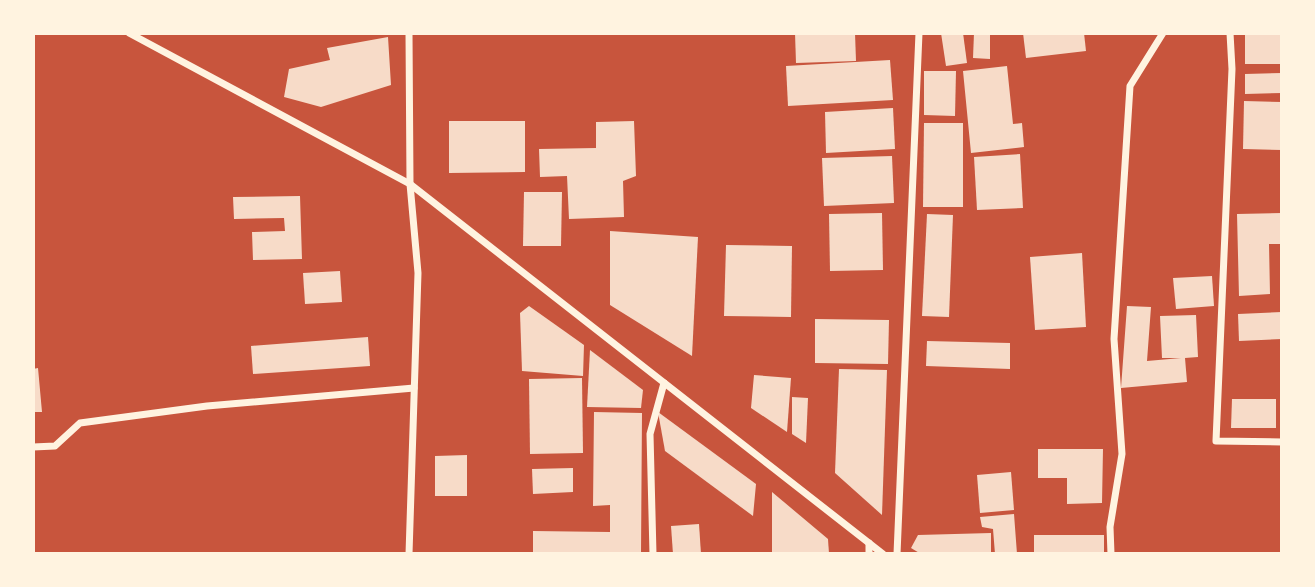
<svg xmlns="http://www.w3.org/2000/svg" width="1315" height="587" font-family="'Asap Condensed',sans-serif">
<rect width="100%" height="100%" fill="#c8553d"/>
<!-- building -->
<g fill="#f7dbc8">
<path d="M 795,33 L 855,33 L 856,61 L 796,63 Z"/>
<path d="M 941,33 L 963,33 L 967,63 L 946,66 Z"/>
<path d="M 974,33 L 990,33 L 990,59 L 973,58 Z"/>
<path d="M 1023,33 L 1084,33 L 1086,51 L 1026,58 Z"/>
<rect x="1245" y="33" width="37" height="31"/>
<path d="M 388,37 L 391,85 L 321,107 L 284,97 L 289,69 L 330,60 L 327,48 Z"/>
<path d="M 890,60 L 893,100 L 788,106 L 786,66 Z"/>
<path d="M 1007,66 L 1013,124 L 1022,123 L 1024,147 L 971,153 L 963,71 Z"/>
<path d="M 924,71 L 956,71 L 955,116 L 924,115 Z"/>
<path d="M 1282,73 L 1282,93 L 1245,94 L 1245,74 Z"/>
<path d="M 1244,101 L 1282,102 L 1282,150 L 1243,149 Z"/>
<path d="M 893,108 L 895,149 L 826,153 L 825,112 Z"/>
<path d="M 449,121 L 525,121 L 525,172 L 449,173 Z"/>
<path d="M 634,121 L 636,176 L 623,181 L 624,217 L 569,219 L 567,176 L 540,177 L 539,149 L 596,148 L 596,122 Z"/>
<path d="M 924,123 L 963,123 L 963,207 L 923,207 Z"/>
<path d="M 1020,154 L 1023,208 L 977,210 L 974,157 Z"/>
<path d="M 892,156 L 894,203 L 824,206 L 822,158 Z"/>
<path d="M 524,192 L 562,192 L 561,246 L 523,246 Z"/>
<path d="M 300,196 L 302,259 L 253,260 L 252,232 L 285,231 L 284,218 L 234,219 L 233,197 Z"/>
<path d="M 882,213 L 883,270 L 830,271 L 829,214 Z"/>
<path d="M 1282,213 L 1282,244 L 1269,244 L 1270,294 L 1239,296 L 1237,214 Z"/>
<path d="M 927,214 L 953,215 L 949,317 L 922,316 Z"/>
<path d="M 610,231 L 698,237 L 692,356 L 610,305 Z"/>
<path d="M 726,245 L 792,246 L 791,317 L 724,316 Z"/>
<path d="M 1082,253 L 1086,327 L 1035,330 L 1030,257 Z"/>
<path d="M 340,271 L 342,302 L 305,304 L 303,273 Z"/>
<path d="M 1212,276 L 1214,306 L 1176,309 L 1173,278 Z"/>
<path d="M 529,306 L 584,345 L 583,376 L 522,371 L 520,313 Z"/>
<path d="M 1127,306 L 1151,307 L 1147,361 L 1181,358 L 1162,358 L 1160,316 L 1196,315 L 1198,357 L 1185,358 L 1187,382 L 1121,388 Z"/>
<path d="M 1282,312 L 1282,339 L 1239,341 L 1238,314 Z"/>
<path d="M 815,319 L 889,320 L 888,364 L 815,363 Z"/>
<path d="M 368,337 L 370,366 L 253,374 L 251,346 Z"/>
<path d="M 927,341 L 1010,343 L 1010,369 L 926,366 Z"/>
<path d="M 590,350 L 643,390 L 641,408 L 587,407 Z"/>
<path d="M 38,368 L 42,412 L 33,412 L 33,369 Z"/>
<path d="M 839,369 L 887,370 L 882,515 L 835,473 Z"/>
<path d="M 754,375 L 791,378 L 787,432 L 751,408 Z"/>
<path d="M 582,378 L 583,453 L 530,454 L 529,379 Z"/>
<path d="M 792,397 L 808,398 L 806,443 L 792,434 Z"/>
<path d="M 1232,399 L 1276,399 L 1276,428 L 1231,428 Z"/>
<path d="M 594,412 L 642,413 L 641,554 L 533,554 L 533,531 L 610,532 L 610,505 L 593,506 Z"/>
<path d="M 658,412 L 756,484 L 753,516 L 665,451 Z"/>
<path d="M 1038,449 L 1103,449 L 1102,503 L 1067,504 L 1067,478 L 1038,478 Z"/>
<path d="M 467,455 L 467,496 L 435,496 L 435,456 Z"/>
<path d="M 573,468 L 573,492 L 533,494 L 532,469 Z"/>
<path d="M 1011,472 L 1014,510 L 980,513 L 977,475 Z"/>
<path d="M 772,492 L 828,539 L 829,554 L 772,554 Z"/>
<path d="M 1014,514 L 1017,554 L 995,554 L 993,529 L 982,527 L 980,517 Z"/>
<path d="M 699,524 L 701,554 L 673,554 L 671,526 Z"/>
<path d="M 991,533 L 991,554 L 921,554 L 911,548 L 918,535 Z"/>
<rect x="1034" y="535" width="70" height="19"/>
</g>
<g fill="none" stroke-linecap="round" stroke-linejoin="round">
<!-- minor -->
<g stroke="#fff3e0" stroke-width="7">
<path d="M 129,33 L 410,184 L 883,554"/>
<path d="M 409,33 L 410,184 L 418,273 L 409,554"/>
<path d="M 1230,33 L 1232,69 L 1216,441 L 1282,442"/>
<path d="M 33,447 L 55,446 L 80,423 L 207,406 L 414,388"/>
<path d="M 869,543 L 869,554"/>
<path d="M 653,554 L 650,434 L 664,383"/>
<path d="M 897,554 L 919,33"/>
<path d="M 1111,554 L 1110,527 L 1122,454 L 1114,339 L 1130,86 L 1163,33"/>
</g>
</g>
<!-- border -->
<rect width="1315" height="587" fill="none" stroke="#fff3e0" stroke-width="70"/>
</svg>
